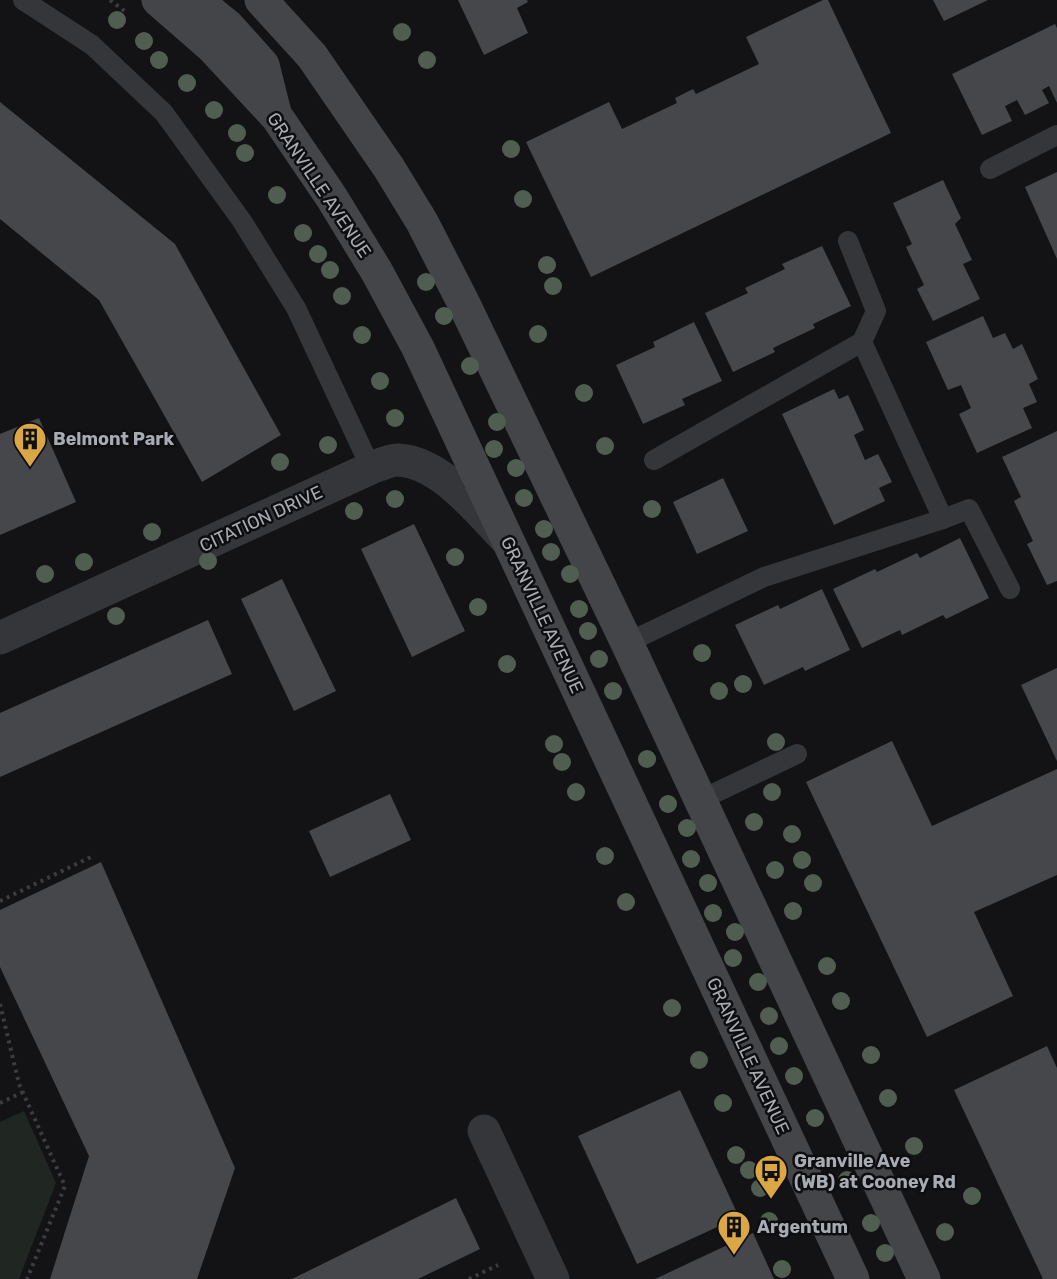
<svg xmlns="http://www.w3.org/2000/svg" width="1057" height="1279" font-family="Rubik,sans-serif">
<rect width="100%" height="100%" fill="#131315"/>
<!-- green -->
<path fill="#202621" d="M 24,1111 L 56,1183 L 19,1279 L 0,1279 L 0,1122 Z"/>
<!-- building -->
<g fill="#46474a">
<path d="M 458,0 L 527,0 L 528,2 L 517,8 L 528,33 L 484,55 Z"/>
<path d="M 823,0 L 828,0 L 891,133 L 591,277 L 526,142 L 609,102 L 622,129 L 677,103 L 675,98 L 693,89 L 696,94 L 759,64 L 746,37 Z"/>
<path d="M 933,0 L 988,0 L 944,21 Z"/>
<path d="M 1055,24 L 1057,28 L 1057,103 L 1049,86 L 1042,90 L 1049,103 L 1025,115 L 1017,100 L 1005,106 L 1012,121 L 982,135 L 952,74 Z"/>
<path d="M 0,102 L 175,244 L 281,435 L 202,482 L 99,300 L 0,219 Z"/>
<path d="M 1057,172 L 1057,259 L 1025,187 Z"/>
<path d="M 943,180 L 961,218 L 955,224 L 972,260 L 963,264 L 980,299 L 933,321 L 917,289 L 924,285 L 906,247 L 912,244 L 893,203 Z"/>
<path d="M 822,246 L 851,306 L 813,324 L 815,328 L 773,348 L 775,352 L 733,372 L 705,313 L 748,293 L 745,288 L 785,269 L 782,264 Z"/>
<path d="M 983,316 L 993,338 L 1005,333 L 1013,349 L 1022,344 L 1038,379 L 1029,384 L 1037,402 L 1023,408 L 1032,428 L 977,453 L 959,414 L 971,408 L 961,385 L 948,390 L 926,342 Z"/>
<path d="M 694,322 L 722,381 L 682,399 L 685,405 L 643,424 L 616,365 L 655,347 L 653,342 Z"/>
<path d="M 834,389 L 839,399 L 848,395 L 864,430 L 854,435 L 865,460 L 878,454 L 892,482 L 879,488 L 885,501 L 834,525 L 782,414 Z"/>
<path d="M 39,418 L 76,502 L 0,535 L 0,434 Z"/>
<path d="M 1057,431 L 1057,581 L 1047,585 L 1027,544 L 1033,541 L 1014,501 L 1021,497 L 1002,457 Z"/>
<path d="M 723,478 L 748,531 L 697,554 L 673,502 Z"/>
<path d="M 414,524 L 465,631 L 412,657 L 361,549 Z"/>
<path d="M 960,538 L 989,598 L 946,619 L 943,615 L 902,635 L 900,630 L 862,648 L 833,589 L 875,569 L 877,572 L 917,553 L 920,558 Z"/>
<path d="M 282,579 L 336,691 L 294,711 L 241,599 Z"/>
<path d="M 822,589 L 850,650 L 805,671 L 803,667 L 764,685 L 735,625 L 778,605 L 780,609 Z"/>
<path d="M 208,620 L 232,674 L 0,777 L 0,713 Z"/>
<path d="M 1057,668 L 1057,761 L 1021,685 Z"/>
<path d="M 892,741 L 932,826 L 1057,769 L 1057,875 L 974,912 L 1013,996 L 927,1037 L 806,782 Z"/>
<path d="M 390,794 L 411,840 L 330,877 L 309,831 Z"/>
<path d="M 101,862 L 235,1168 L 197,1279 L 50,1279 L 89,1156 L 0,967 L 0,910 Z"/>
<path d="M 1047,1046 L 1057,1068 L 1057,1279 L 1043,1279 L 954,1090 Z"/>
<path d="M 680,1090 L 739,1217 L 637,1264 L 578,1136 Z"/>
<path d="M 456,1198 L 480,1249 L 418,1279 L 292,1279 Z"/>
<path d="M 753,1233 L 774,1279 L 655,1279 Z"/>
</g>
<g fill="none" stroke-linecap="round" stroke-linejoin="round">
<!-- path -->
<g stroke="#3b3d40" stroke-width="4" stroke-dasharray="3 4.5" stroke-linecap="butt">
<path d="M 110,0 L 127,13"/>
<path d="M 0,901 L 93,856"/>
<path d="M 0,1004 L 19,1084 L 65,1186 L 27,1279"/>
<path d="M 0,1103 L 23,1092"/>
<path d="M 469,1279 L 498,1265"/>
</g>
<!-- lane -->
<g stroke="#353639" stroke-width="20">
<path d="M 23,0 L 92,45 L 164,113 L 242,221 L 296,308 L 371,468"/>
<path d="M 990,169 L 1057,135"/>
<path d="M 848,241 L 876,311 L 862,342"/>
<path d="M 654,460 L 862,342 L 943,519"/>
<path d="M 627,643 L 764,577 L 943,519 L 969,509 L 1010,589"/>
<path d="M 700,800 L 797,754"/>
</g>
<!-- street -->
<g stroke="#353639" stroke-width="33">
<path d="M 0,638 L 371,468 C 379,465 390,460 398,460 C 441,462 478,511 506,539"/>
<path d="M 484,1131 L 553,1279"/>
</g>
<!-- secondary -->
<g stroke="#434549" stroke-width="33">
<path d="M 158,0 L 212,47 L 277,117 L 332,198 L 377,272 L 418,348 L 853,1279"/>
<path d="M 196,0 L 228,26 L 263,65 L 275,113"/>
<path d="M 261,0 L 312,56 L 389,168 L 422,222 L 462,300 L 627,643 L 924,1279"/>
</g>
</g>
<!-- trees -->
<g fill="#4f5e50">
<circle cx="117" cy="20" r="9"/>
<circle cx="402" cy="32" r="9"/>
<circle cx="144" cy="41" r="9"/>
<circle cx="159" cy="60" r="9"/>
<circle cx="427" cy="60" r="9"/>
<circle cx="187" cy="83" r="9"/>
<circle cx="214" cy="110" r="9"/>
<circle cx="237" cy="133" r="9"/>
<circle cx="511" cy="149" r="9"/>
<circle cx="245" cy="153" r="9"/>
<circle cx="277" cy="195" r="9"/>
<circle cx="523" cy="199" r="9"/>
<circle cx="303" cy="233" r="9"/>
<circle cx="318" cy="254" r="9"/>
<circle cx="547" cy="265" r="9"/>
<circle cx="330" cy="270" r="9"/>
<circle cx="426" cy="282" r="9"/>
<circle cx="553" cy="286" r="9"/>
<circle cx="342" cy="296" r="9"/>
<circle cx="444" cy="316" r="9"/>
<circle cx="538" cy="334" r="9"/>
<circle cx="362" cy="335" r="9"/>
<circle cx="470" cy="366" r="9"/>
<circle cx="380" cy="381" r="9"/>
<circle cx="584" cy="393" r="9"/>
<circle cx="395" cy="418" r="9"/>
<circle cx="497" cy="422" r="9"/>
<circle cx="328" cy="445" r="9"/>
<circle cx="605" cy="446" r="9"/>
<circle cx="494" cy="449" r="9"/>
<circle cx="280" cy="462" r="9"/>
<circle cx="516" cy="468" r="9"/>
<circle cx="524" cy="498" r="9"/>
<circle cx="395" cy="499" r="9"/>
<circle cx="652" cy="509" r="9"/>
<circle cx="354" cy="511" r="9"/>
<circle cx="544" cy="529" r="9"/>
<circle cx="152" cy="532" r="9"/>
<circle cx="551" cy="552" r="9"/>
<circle cx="455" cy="557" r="9"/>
<circle cx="208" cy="561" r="9"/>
<circle cx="84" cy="562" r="9"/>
<circle cx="45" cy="574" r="9"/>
<circle cx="570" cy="574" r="9"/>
<circle cx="478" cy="607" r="9"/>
<circle cx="579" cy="609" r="9"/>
<circle cx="116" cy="616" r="9"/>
<circle cx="588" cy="631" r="9"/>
<circle cx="702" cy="653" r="9"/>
<circle cx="599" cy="659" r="9"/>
<circle cx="507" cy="664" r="9"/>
<circle cx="743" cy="684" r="9"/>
<circle cx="613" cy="691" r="9"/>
<circle cx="719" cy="691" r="9"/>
<circle cx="776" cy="742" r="9"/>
<circle cx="554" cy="744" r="9"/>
<circle cx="647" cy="759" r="9"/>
<circle cx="562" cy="762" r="9"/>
<circle cx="576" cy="792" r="9"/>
<circle cx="772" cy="792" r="9"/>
<circle cx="668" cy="804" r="9"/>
<circle cx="754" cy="822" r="9"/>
<circle cx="687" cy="828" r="9"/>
<circle cx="792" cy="834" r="9"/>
<circle cx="605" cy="856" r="9"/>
<circle cx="691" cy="859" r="9"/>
<circle cx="802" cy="860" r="9"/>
<circle cx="775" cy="870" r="9"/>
<circle cx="708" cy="883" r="9"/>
<circle cx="813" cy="883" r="9"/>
<circle cx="626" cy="902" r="9"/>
<circle cx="793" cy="911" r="9"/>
<circle cx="713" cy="913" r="9"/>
<circle cx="735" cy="932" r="9"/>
<circle cx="733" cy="958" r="9"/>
<circle cx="827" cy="966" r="9"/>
<circle cx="758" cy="982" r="9"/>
<circle cx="841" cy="1001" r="9"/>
<circle cx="672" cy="1008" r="9"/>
<circle cx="769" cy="1016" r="9"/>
<circle cx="779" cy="1046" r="9"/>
<circle cx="871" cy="1055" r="9"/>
<circle cx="699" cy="1060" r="9"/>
<circle cx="794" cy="1076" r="9"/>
<circle cx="888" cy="1098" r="9"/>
<circle cx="723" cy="1103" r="9"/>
<circle cx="815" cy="1118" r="9"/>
<circle cx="914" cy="1146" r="9"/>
<circle cx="736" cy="1155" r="9"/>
<circle cx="749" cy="1170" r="9"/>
<circle cx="847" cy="1180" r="9"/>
<circle cx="760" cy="1188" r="9"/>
<circle cx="972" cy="1196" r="9"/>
<circle cx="769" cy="1221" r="9"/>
<circle cx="871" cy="1223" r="9"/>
<circle cx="945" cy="1232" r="9"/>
<circle cx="885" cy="1253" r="9"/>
<circle cx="782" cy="1269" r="9"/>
</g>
<!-- icons -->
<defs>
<g id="building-pin" transform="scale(1.725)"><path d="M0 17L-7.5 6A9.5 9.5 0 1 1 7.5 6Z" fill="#dba745" stroke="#0e0e10"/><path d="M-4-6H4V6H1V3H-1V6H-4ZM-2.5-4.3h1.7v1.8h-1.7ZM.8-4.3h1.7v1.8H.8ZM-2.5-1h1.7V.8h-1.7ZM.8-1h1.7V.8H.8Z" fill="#111"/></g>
<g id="bus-pin" transform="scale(1.725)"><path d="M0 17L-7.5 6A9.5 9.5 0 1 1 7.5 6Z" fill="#dba745" stroke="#0e0e10"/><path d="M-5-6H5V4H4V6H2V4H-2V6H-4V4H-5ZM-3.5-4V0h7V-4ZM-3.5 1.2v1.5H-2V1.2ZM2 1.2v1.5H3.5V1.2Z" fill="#111"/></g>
</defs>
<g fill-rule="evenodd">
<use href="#building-pin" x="30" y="439"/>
<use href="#bus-pin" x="771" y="1171"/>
<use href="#building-pin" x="734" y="1227"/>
</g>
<g text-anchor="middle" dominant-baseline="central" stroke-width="5" stroke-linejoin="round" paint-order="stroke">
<!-- street labels -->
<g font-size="18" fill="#a7abb3" stroke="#0e0e10">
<text transform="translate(319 185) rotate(56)">GRANVILLE AVENUE</text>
<text transform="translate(261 519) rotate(-25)">CITATION DRIVE</text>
<text transform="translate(542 615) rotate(65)">GRANVILLE AVENUE</text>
<text transform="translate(748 1056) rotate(65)">GRANVILLE AVENUE</text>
</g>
<!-- poi labels -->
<g font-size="18" font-weight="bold" fill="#a7abb3" stroke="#0e0e10" text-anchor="start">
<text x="53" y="439">Belmont Park</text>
<text x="794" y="1161">Granville Ave<tspan x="794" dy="21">(WB) at Cooney Rd</tspan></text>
<text x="757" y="1227">Argentum</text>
</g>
</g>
</svg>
